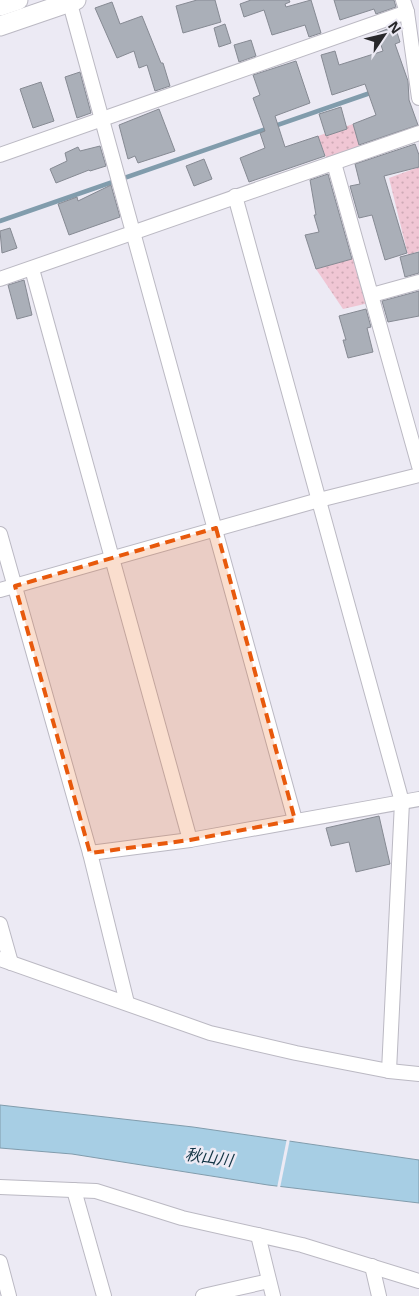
<svg xmlns="http://www.w3.org/2000/svg" width="419" height="1296" font-family="'Noto Sans','Noto Sans JP',sans-serif">
<defs>
<pattern id="grass-dots" width="8" height="8" patternUnits="userSpaceOnUse" patternTransform="scale(1.25)"><rect width="8" height="8" fill="#f0c6d4"/><path d="M2 2h.1M6 6h.1" fill="none" stroke="#ceaab6" stroke-width="1.8" stroke-linecap="round"/></pattern>
</defs>
<rect width="100%" height="100%" fill="#eceaf4"/>
<!-- grass -->
<g fill="url(#grass-dots)">
<path d="M 353,124 L 360,148 L 327,160 L 318,136 Z"/>
<path d="M 419,167 L 419,251 L 408,255 L 389,178 Z"/>
<path d="M 356,257 L 369,303 L 343,309 L 316,269 Z"/>
</g>
<!-- water -->
<path fill="#a7cee4" stroke="#819cac" d="M 0,1105 L 193,1127 L 419,1160 L 419,1203 L 268,1185 L 72,1154 L 0,1148 Z"/>
<!-- pier -->
<path fill="#eceaf4" d="M 287,1138 L 290,1139 L 280,1188 L 277,1188 Z"/>
<g fill="none" stroke-linecap="round" stroke-linejoin="round">
<!-- stream -->
<path stroke="#819cac" stroke-width="4.5" d="M 0,221 L 373,92"/>
</g>
<!-- building -->
<g fill="#aaafb8" stroke="#868a93">
<path d="M 197,0 L 215,0 L 221,22 L 183,33 L 176,6 Z"/>
<path d="M 251,0 L 289,0 L 290,2 L 285,4 L 286,7 L 311,0 L 321,33 L 309,37 L 305,25 L 272,35 L 264,10 L 244,17 L 240,4 Z"/>
<path d="M 334,0 L 394,0 L 396,7 L 376,14 L 374,9 L 340,20 Z"/>
<path d="M 112,2 L 120,24 L 142,16 L 161,63 L 163,63 L 170,86 L 155,91 L 147,65 L 139,68 L 134,51 L 117,58 L 95,8 Z"/>
<path d="M 225,24 L 231,43 L 219,47 L 214,28 Z"/>
<path d="M 395,26 L 400,42 L 395,44 L 408,81 L 409,100 L 418,125 L 359,145 L 353,124 L 376,115 L 365,84 L 332,95 L 321,55 L 335,51 L 339,65 L 383,51 L 377,33 Z"/>
<path d="M 251,40 L 256,56 L 239,62 L 234,45 Z"/>
<path d="M 296,61 L 310,103 L 275,116 L 285,147 L 318,136 L 325,156 L 249,182 L 240,158 L 265,148 L 260,133 L 265,131 L 253,98 L 260,95 L 253,75 Z"/>
<path d="M 80,72 L 91,113 L 77,118 L 65,77 Z"/>
<path d="M 41,82 L 54,121 L 33,128 L 20,89 Z"/>
<path d="M 341,107 L 347,129 L 326,136 L 319,114 Z"/>
<path d="M 159,109 L 175,151 L 138,163 L 135,156 L 128,159 L 119,125 Z"/>
<path d="M 415,144 L 419,155 L 419,167 L 384,176 L 407,253 L 385,260 L 372,215 L 359,218 L 350,186 L 360,184 L 355,164 Z"/>
<path d="M 100,146 L 106,166 L 90,171 L 89,170 L 56,183 L 50,169 L 67,161 L 65,153 L 78,147 L 80,151 Z"/>
<path d="M 204,159 L 212,179 L 194,186 L 186,166 Z"/>
<path d="M 328,174 L 352,259 L 316,269 L 305,235 L 319,232 L 314,215 L 316,215 L 310,180 Z"/>
<path d="M 111,185 L 120,217 L 69,235 L 58,204 L 77,197 L 78,201 Z"/>
<path d="M 10,228 L 17,248 L 2,253 L 0,231 Z"/>
<path d="M 419,252 L 419,273 L 405,277 L 400,257 Z"/>
<path d="M 24,280 L 32,315 L 17,319 L 8,285 Z"/>
<path d="M 419,291 L 419,316 L 388,322 L 382,301 Z"/>
<path d="M 366,309 L 371,327 L 367,328 L 373,352 L 348,358 L 343,340 L 346,340 L 339,316 Z"/>
<path d="M 379,816 L 390,864 L 356,872 L 349,842 L 331,846 L 326,828 Z"/>
</g>
<g fill="none" stroke-linecap="round" stroke-linejoin="round">
<!-- minor casing -->
<g stroke="#bbb9c3" stroke-width="16">
<g id="minor">
<path d="M 69,0 L 295,820"/>
<path d="M 403,0 L 407,12 L 419,98"/>
<path d="M 0,155 L 407,12"/>
<path d="M 334,163 L 419,466"/>
<path d="M 235,196 L 402,802 L 389,1071"/>
<path d="M 32,269 L 190,840"/>
<path d="M 0,279 L 419,133"/>
<path d="M 372,295 L 419,282"/>
<path d="M 0,534 L 90,853 L 127,1003"/>
<path d="M 0,590 L 319,500 L 419,475"/>
<path d="M 90,853 L 190,840 L 419,799"/>
<path d="M 0,924 L 11,963"/>
<path d="M 0,959 L 210,1033 L 296,1053 L 389,1071 L 419,1074"/>
<path d="M 0,1187 L 96,1191 L 182,1218 L 302,1245 L 419,1281"/>
<path d="M 74,1190 L 104,1296"/>
<path d="M 258,1235 L 273,1296"/>
<path d="M 0,1262 L 9,1296"/>
<path d="M 372,1266 L 379,1296"/>
<path d="M 203,1296 L 269,1281"/>
</g>
</g>
<!-- major casing -->
<g stroke="#bbb9c3" stroke-width="21">
<g id="major">
<path d="M 0,6 L 18,0"/>
<path d="M 0,26 L 76,0"/>
</g>
</g>
<!-- minor -->
<use href="#minor" stroke="#fff" stroke-width="14"/>
<!-- major -->
<use href="#major" stroke="#fff" stroke-width="19"/>
</g>
<!-- marked area -->
<path fill="#e8590c" fill-opacity="0.2" stroke="#e8590c" stroke-width="4" stroke-dasharray="10 6" stroke-linejoin="round" d="M 216,528 L 295,820 L 190,840 L 90,853 L 15,586 Z"/>
<g text-anchor="middle" dominant-baseline="central" stroke-width="5" stroke-linejoin="round" paint-order="stroke">
<!-- water labels -->
<g font-size="16" font-style="italic" fill="#113343" stroke="#eceaf4">
<text transform="translate(209 1157) rotate(8)">秋山川</text>
</g>
</g>
<!-- north arrow -->
<g transform="translate(384 35) rotate(55)" stroke="#eceaf4" stroke-width="4" paint-order="stroke">
<path d="M0-4L9 19L0 12L-9 19Z" fill="#28282b"/>
<text y="-8" font-size="14" font-weight="bold" text-anchor="middle" fill="#28282b">N</text>
</g>
</svg>
